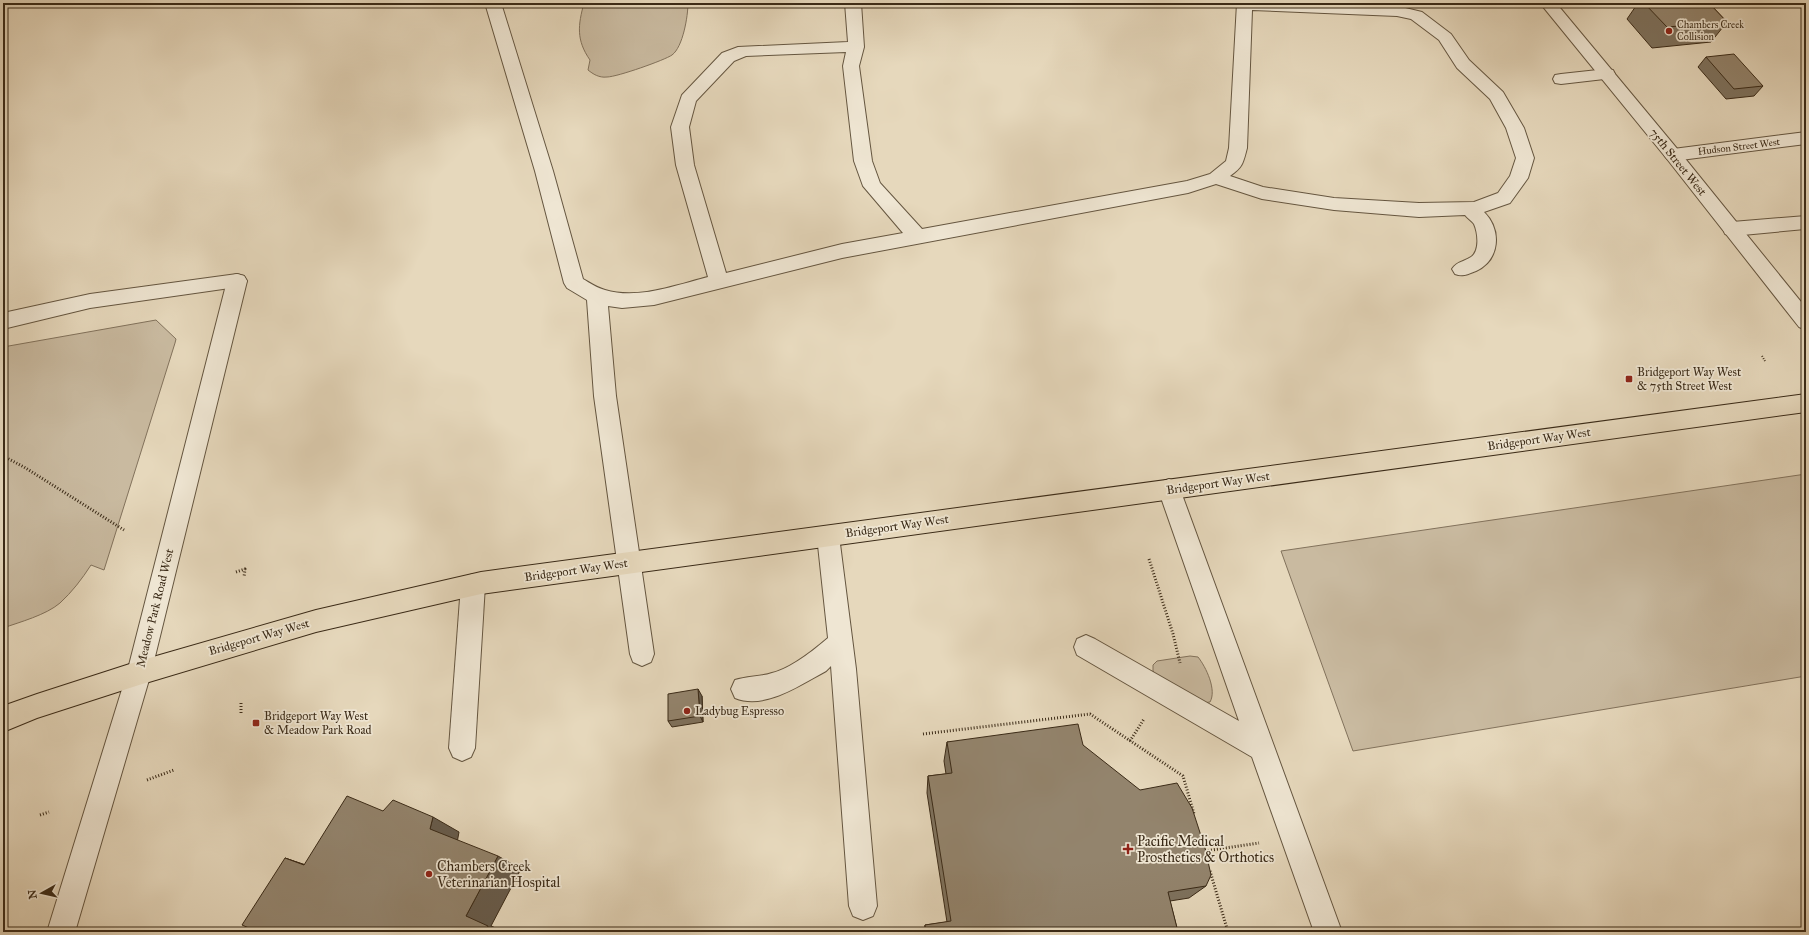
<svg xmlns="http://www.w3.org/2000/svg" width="1809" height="935" font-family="'IM FELL Great Primer',serif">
<rect width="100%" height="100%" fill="#e6d8bc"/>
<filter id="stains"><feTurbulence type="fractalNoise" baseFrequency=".005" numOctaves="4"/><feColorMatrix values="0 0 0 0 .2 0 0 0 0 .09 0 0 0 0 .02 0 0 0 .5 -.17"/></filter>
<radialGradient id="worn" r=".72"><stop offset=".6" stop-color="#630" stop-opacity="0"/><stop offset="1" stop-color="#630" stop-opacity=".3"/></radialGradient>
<!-- green -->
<g fill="#c9baa0" stroke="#82725c">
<path d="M 584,3 L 688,3 C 688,16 683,47 672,55 C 665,60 617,77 607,77 C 599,78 593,74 588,70 L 590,60 C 576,40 578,25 584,3 Z"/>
<path d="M 156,320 L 176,339 L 175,343 L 104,570 L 91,565 C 82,579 72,592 60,603 C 46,615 20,622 3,628 L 3,347 Z"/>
<path d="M 1806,474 L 1806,676 L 1353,751 L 1281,551 Z"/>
<path d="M 1190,656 L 1198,657 C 1206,667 1217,690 1210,702 L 1203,703 L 1158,677 L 1153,671 L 1153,665 L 1157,661 Z"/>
</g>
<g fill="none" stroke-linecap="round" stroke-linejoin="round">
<!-- service casing -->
<g stroke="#655640" stroke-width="2">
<g id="service">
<path d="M 485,3 L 501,3 L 553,171 L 583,279 C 590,283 597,288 605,290 C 638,300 676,285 708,277 L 676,165 L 671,127 L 682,95 L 722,53 L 738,47 L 848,42 L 845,3 L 861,3 L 864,47 L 859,66 L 872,161 L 880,183 L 922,229 L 1187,181 L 1210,174 L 1226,161 L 1229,148 L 1237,3 L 1331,3 L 1397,6 L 1422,12 L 1451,34 L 1469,60 L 1503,92 L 1524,128 L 1534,158 L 1528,178 L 1510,203 L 1484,212 C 1502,230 1500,260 1476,271 C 1468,274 1463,277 1455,274 L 1452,269 C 1457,261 1464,262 1471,257 C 1480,251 1478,233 1474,224 C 1472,221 1467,218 1465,215 L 1419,217 L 1334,210 L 1262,199 L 1216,184 L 1188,193 L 842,258 L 654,305 L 622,308 L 608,306 L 616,396 L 654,654 L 651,662 L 642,666 L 633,662 L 630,654 L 594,396 L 587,300 L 567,288 L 564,283 L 535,171 ZM 1252,10 L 1397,16 L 1411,19 L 1439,40 L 1457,68 L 1490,99 L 1506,128 L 1516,158 L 1510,176 L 1498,193 L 1474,202 L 1419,203 L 1334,198 L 1263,187 L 1230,176 C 1243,167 1243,163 1247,148 ZM 846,52 L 843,66 L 854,161 L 863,186 L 903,233 L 842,244 L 726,273 L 694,165 L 689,127 L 696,101 L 734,61 L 746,56 Z"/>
<path d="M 1607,69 L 1613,70 L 1615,74 L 1613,78 L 1561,84 L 1555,83 L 1553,79 L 1555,75 L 1561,74 Z"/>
<path d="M 1806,216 L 1805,229 L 1732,236 L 1725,234 L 1723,229 L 1725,224 L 1732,222 Z"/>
<path d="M 237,274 L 244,276 L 247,281 L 244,286 L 90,308 L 3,329 L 3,313 L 90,294 Z"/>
<path d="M 1169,479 L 1177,482 L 1180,489 L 1342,932 L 1314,932 L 1252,757 L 1077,655 L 1074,647 L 1077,639 L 1086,635 L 1095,639 L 1239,721 L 1158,489 L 1161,482 Z"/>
<path d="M 828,526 L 836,529 L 839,536 L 856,669 L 877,906 L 873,916 L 863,920 L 853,916 L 849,906 L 831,666 L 826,671 C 800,685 765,710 735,698 L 731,689 L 735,680 C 747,676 760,677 772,673 C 790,669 814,650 828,638 L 817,536 L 820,529 Z"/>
<path d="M 473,574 L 481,577 L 485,585 L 475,748 L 471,757 L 462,761 L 453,757 L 449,748 L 461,585 L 465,577 Z"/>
</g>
</g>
<!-- minor casing -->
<g stroke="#655640" stroke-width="2">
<g id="minor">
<path d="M 1806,132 L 1806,144 L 1673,161 L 1667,159 L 1664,155 L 1667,151 L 1673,149 Z"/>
<path d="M 237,274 L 244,276 L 247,281 L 151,673 L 75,932 L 47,932 L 127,673 L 227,281 L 230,276 Z"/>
</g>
</g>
<!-- tertiary casing -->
<g stroke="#655640" stroke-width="2">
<path id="tertiary" d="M 1540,3 L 1556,3 L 1679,151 L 1806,308 L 1806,330 L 1799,327 L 1667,159 Z"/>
</g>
<!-- primary casing -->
<g stroke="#3a2a17" stroke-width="2">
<path id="primary" d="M 1806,394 L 1806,412 L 481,594 L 316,632 L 139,685 L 37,718 L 3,732 L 3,706 L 37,694 L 139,661 L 316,610 L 481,572 Z"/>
</g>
<!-- path-far1 -->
<path stroke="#3a2a17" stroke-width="2" stroke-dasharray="1 1.5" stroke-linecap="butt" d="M 1762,356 L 1765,361"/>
<!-- path -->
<g stroke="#3a2a17" stroke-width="3" stroke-dasharray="1 2" stroke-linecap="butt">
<path d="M 3,456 L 24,467 L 124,530"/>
<path d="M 1149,559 L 1173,634 L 1180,663"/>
<path d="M 236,572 L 245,569 L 244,577"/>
<path d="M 241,703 L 241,715"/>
<path d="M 923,734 L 1090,714 L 1183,776 L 1194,814"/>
<path d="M 1130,741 L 1144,719"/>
<path d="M 147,780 L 174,770"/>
<path d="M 40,815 L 49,812"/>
<path d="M 1205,851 L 1259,843"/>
<path d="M 1210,871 L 1228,932"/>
</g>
<!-- service -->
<use href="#service" fill="#efe6d3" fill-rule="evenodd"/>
<!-- minor -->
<use href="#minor" fill="#efe6d3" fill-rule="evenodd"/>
<!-- tertiary -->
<use href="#tertiary" fill="#efe6d3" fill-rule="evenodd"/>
<!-- primary -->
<use href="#primary" fill="#e6d8bc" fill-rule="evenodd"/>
</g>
<!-- wall -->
<g fill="#7e725e" stroke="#3a2a17">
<path d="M 1638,3 L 1709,3 L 1727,22 L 1711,42 L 1652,48 L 1627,19 Z"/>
<path d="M 1706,57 L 1763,86 L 1754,96 L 1726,99 L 1698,67 Z"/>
<path d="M 702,696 L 703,722 L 672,727 L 668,721 Z"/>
<path d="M 947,742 L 1083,745 L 1206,886 L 1189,898 L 1170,901 L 1178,932 L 924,932 L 925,925 L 947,922 L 927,793 L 928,776 L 946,774 L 944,761 Z"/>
</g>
<!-- shaded-wall -->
<g fill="#675c4c" stroke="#3a2a17">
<path d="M 698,689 L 702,696 L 703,722 L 700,716 Z"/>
<path d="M 433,817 L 459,832 L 457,843 L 430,829 Z"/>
<path d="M 498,856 L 521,869 L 491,926 L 505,932 L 485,932 L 466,916 Z"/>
<path d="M 285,858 L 321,870 L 304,865 Z"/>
</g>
<!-- building -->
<g fill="#93846d" stroke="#3a2a17">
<path d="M 1644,3 L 1709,3 L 1727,22 L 1667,27 Z"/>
<path d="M 1734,54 L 1763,86 L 1734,89 L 1706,57 Z"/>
<path d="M 698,689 L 700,716 L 668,721 L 668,694 Z"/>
<path d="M 1078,724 L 1083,745 L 1140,790 L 1177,783 L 1192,808 L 1205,848 L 1211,875 L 1206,886 L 1168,892 L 1178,932 L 926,932 L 925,925 L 951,921 L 928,776 L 952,773 L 947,742 Z"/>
<path d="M 347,796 L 383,811 L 393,800 L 433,817 L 430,829 L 498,856 L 466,916 L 488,926 L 485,932 L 258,932 L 242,925 L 285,858 L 304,865 Z"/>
</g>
<!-- markers -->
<g fill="#8f2418" stroke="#efe6d3" stroke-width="1.5">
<circle cx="1669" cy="31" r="4"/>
<rect x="1625" y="375" width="8" height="8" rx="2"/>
<circle cx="687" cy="711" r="4"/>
<rect x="252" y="719" width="8" height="8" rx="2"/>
<path d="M1126 843h4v4h4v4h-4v4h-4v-4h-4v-4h4z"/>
<circle cx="429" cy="874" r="4"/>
</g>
<g text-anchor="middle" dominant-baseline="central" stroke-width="3.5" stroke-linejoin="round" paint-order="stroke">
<!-- far-poi labels -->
<g font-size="10" fill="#3a2a17" stroke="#efe6d3" text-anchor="start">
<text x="1677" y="25">Chambers Creek<tspan x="1677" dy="12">Collision</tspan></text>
</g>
<!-- far-street labels -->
<g font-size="10" fill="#3a2a17" stroke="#efe6d3">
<text transform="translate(1739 147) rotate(-7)">Hudson Street West</text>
</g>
<!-- street labels -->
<g font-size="12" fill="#3a2a17" stroke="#efe6d3">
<text transform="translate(1678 162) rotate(51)">75th Street West</text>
<text transform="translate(1539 439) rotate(-8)">Bridgeport Way West</text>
<text transform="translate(1218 483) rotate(-8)">Bridgeport Way West</text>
<text transform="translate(897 526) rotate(-8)">Bridgeport Way West</text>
<text transform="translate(576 570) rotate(-8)">Bridgeport Way West</text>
<text transform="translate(155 608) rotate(-76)">Meadow Park Road West</text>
<text transform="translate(259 637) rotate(-16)">Bridgeport Way West</text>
</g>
<!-- poi labels -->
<g font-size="12" fill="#3a2a17" stroke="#efe6d3" text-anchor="start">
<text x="1637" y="372">Bridgeport Way West<tspan x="1637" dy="14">&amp; 75th Street West</tspan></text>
<text x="695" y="711">Ladybug Espresso</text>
<text x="264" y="716">Bridgeport Way West<tspan x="264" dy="14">&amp; Meadow Park Road</tspan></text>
</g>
<!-- near-poi labels -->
<g font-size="14" fill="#3a2a17" stroke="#efe6d3" text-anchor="start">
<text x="1137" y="841">Pacific Medical<tspan x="1137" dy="16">Prosthetics &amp; Orthotics</tspan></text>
<text x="437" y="866">Chambers Creek<tspan x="437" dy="16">Veterinarian Hospital</tspan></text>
</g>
</g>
<!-- margin -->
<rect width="1809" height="935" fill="none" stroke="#e6d8bc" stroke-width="16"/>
<rect x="4" y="4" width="1801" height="927" fill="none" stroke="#3a2a17" stroke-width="2"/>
<rect x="8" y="8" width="1793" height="919" fill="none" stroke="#3a2a17"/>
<!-- north arrow -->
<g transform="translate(42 893) rotate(262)" stroke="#efe6d3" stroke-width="3" paint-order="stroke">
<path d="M0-3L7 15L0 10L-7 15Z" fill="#3a2a17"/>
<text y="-6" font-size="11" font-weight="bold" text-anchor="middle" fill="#3a2a17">N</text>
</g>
<rect width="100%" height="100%" filter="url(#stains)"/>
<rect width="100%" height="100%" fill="url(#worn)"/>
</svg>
